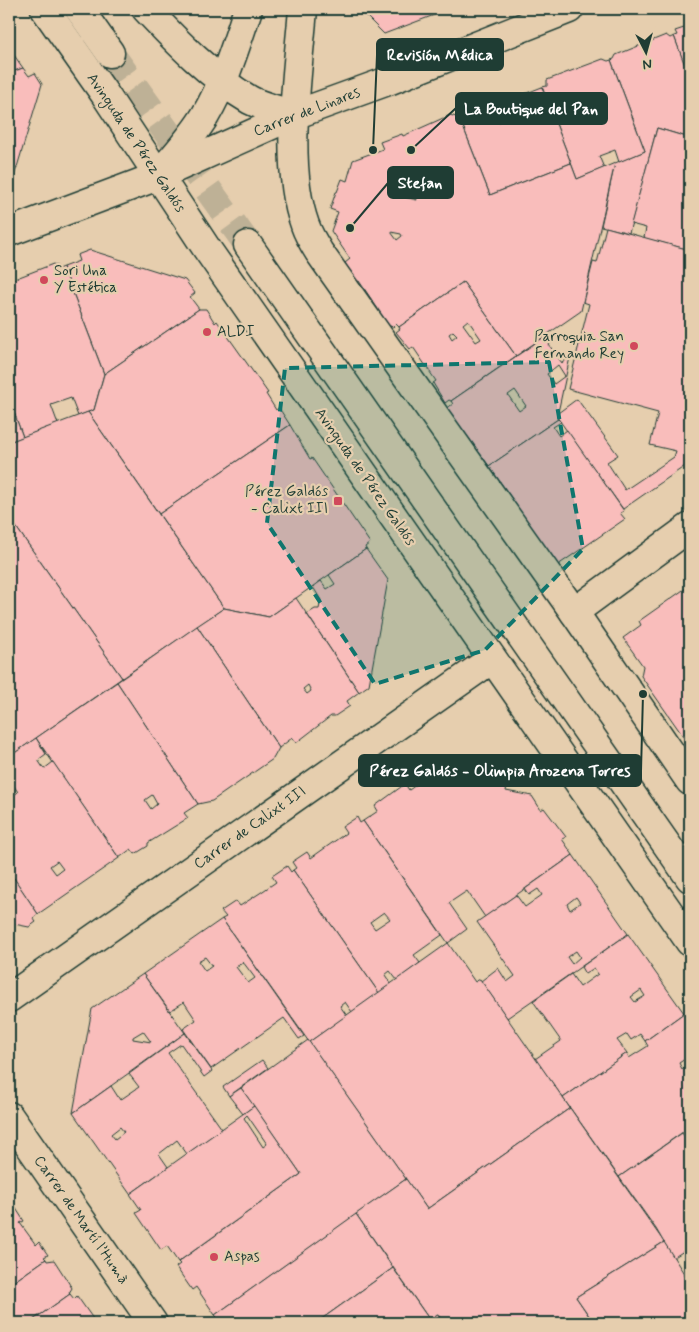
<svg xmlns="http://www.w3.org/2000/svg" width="699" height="1332" font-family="Mynerve,sans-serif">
<rect width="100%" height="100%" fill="#e6ceae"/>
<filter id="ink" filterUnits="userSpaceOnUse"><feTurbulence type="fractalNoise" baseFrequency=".02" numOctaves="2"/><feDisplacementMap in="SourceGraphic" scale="10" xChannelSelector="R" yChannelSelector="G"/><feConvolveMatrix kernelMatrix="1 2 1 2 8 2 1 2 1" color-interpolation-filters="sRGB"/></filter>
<g filter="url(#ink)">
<!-- building -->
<g fill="#f9bdbb" stroke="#1f3d34" fill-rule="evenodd">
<path d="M 359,9 L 450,9 L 384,34 Z"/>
<path d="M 690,26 L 690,73 L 687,72 L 674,36 L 677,35 L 675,31 Z"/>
<path d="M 666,35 L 670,38 L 674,36 L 690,79 L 690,138 L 657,128 L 629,233 L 601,226 L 615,163 L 645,151 L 611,60 L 614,59 L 616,55 Z"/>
<path d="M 9,48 L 23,68 L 9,73 Z"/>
<path d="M 603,59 L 608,61 L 611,60 L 645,151 L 619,162 L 615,150 L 599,156 L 604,168 L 577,179 L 542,87 L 547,86 L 547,80 Z"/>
<path d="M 23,68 L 29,76 L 35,73 L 42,84 L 17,167 L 12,182 L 9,183 L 9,73 Z"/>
<path d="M 542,87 L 571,163 L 490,195 L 460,119 L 493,106 L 499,122 L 516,116 L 509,100 Z"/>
<path d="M 450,115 L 456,117 L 457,120 L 460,119 L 490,195 L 571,163 L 577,179 L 615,163 L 581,311 L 516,356 L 463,282 L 399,327 L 396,324 L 393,327 L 387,325 L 377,310 L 378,309 L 359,281 L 357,282 L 345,263 L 350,259 L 331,231 L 338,212 L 330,209 L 336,192 L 337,192 L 342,179 L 347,181 L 353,160 L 383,149 L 380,142 L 402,134 L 403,136 ZM 414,190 L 417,200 L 399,196 ZM 391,232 L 401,234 L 402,236 L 397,240 Z"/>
<path d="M 657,128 L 690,138 L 690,250 L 644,238 L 646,228 L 631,224 Z"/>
<path d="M 606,227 L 690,250 L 690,456 L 688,464 L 623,509 L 557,417 L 558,413 L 577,399 L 618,455 L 607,462 L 625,490 L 674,457 L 676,451 L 650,445 L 658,413 L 568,389 L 589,304 L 583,302 L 593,262 L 597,263 Z"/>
<path d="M 90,250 L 185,280 L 195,293 L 190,297 L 199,309 L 104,374 L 63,267 L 79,261 L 77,255 Z"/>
<path d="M 53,264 L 58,267 L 58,269 L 63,267 L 104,374 L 94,410 L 78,416 L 71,398 L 51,405 L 58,424 L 23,437 L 9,399 L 9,281 Z"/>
<path d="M 463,282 L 516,356 L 451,401 L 449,400 L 445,403 L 433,383 L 436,381 L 413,347 L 410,349 L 396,332 L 400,329 L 399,327 ZM 468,320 L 481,339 L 476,342 L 463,324 ZM 453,331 L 457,335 L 452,339 L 449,334 Z"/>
<path d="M 199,309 L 206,309 L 215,323 L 217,321 L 268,393 L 266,394 L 276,410 L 279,408 L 290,425 L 159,514 L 88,412 L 94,410 L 104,374 Z"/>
<path d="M 547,335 L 551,342 L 549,345 L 562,363 L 570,357 L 557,417 L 558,419 L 489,466 L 447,408 L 453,404 L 451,401 ZM 558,365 L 565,376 L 554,384 L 547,374 ZM 515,390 L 526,406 L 519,411 L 508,395 Z"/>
<path d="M 9,399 L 23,437 L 9,442 Z"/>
<path d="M 88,412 L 224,608 L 122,678 L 9,517 L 9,442 Z"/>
<path d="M 558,419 L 561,422 L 553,427 L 559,436 L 567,430 L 624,511 L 620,513 L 625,519 L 558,565 L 489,466 Z"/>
<path d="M 290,425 L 310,459 L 312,458 L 370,543 L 365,547 L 366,549 L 269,617 L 224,608 L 159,514 Z"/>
<path d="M 9,517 L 122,678 L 9,757 Z"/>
<path d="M 366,549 L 388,580 L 369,685 L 359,692 L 307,614 L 315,609 L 319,609 L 321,600 L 313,587 L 321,581 L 327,589 L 335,584 L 329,575 Z"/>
<path d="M 686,588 L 689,592 L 690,591 L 690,746 L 641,676 L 643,666 L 623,638 L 641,625 L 639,621 Z"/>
<path d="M 296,598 L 359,692 L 347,701 L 350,706 L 335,716 L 331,716 L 296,743 L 292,738 L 279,748 L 197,626 L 224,608 L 269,617 ZM 308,685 L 311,691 L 307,694 L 303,689 Z"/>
<path d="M 197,626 L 279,748 L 273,759 L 212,801 L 198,804 L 117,682 Z"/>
<path d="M 117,682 L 198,804 L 184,813 L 188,818 L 148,843 L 148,846 L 135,854 L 131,849 L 119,858 L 36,738 ZM 152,795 L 157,804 L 151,809 L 145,800 Z"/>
<path d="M 36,738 L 46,754 L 38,760 L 44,769 L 53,762 L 119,858 L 38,914 L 9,871 L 9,799 L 18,792 L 9,779 L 9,757 ZM 57,861 L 63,869 L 56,874 L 50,866 Z"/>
<path d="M 446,775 L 507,786 L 506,791 L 532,796 L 541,810 L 544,808 L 566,837 L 562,839 L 573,855 L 485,917 L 467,891 L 449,903 L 467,929 L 448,943 L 363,821 L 378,811 L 375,806 L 405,784 L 409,790 L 427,777 L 445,781 Z"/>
<path d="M 357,817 L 360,823 L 363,821 L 442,935 L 414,955 L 420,963 L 397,980 L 390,971 L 385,975 L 391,984 L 379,993 L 293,870 L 296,868 L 292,862 L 307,852 L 311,858 L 346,833 L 342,827 ZM 384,912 L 390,919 L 375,929 L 370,922 Z"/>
<path d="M 573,855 L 628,934 L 507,1018 L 481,981 L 498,968 L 507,982 L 515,976 L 477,922 L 516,895 L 525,907 L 542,895 L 538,889 L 529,895 L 525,889 ZM 576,897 L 580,903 L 570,910 L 567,904 ZM 576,951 L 580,957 L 572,964 L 567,957 Z"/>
<path d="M 287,866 L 291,872 L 293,870 L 379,993 L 352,1012 L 345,1002 L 340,1006 L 347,1016 L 309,1042 L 222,919 L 226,917 L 221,911 L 236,901 L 240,906 L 260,893 L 276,882 L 272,876 Z"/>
<path d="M 14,878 L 38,914 L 33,918 L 36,922 L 29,927 L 9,923 L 9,880 Z"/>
<path d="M 222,919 L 304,1036 L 299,1039 L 284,1018 L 211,1069 L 183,1029 L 196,1020 L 184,1002 L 170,1011 L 143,974 ZM 205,957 L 212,966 L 205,971 L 198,961 ZM 243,962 L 255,978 L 248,983 L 236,967 Z"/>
<path d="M 628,934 L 684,1013 L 645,1041 L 640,1034 L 631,1040 L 627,1034 L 617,1040 L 627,1053 L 563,1098 L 535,1059 L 561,1041 L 533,1001 L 571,974 L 580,987 L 598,974 L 594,968 L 585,974 L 581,967 ZM 641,990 L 645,996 L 635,1002 L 631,997 Z"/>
<path d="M 448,943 L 475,982 L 480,979 L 570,1108 L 427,1209 L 309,1042 Z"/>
<path d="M 143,974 L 185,1033 L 73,1113 L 92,1009 ZM 143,1031 L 151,1042 L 133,1039 L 133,1037 Z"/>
<path d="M 684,1013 L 690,1022 L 690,1060 L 688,1057 L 679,1063 L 682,1069 L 690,1063 L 690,1127 L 619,1177 L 563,1098 L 627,1053 L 629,1058 L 648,1046 L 645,1041 Z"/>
<path d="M 185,1033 L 212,1071 L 204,1077 L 181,1044 L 168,1053 L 222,1129 L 187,1154 L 177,1140 L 159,1154 L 168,1167 L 130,1194 L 73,1113 L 111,1086 L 120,1100 L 139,1087 L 129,1074 ZM 120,1127 L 124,1132 L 115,1139 L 111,1134 Z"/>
<path d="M 308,1040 L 406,1179 L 215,1315 L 196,1287 L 192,1290 L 176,1267 L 180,1264 L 178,1262 L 195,1250 L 301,1174 L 241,1088 Z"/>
<path d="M 262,1060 L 268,1068 L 229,1096 L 223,1087 Z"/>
<path d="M 241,1088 L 254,1106 L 243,1114 L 229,1096 Z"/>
<path d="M 254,1106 L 301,1174 L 178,1262 L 167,1246 L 161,1250 L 136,1213 L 141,1210 L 130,1194 ZM 247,1115 L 267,1144 L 263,1147 L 244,1118 Z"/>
<path d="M 570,1108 L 664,1242 L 576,1297 L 589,1316 L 577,1323 L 443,1323 L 438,1314 L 429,1319 L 356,1214 L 406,1179 L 427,1209 Z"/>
<path d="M 682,1133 L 690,1144 L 690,1247 L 673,1258 L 656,1229 L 619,1177 Z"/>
<path d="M 9,1207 L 11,1209 L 15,1207 L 24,1221 L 20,1223 L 36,1245 L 39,1242 L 48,1255 L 44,1257 L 46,1259 L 9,1285 Z"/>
<path d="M 356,1214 L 393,1268 L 316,1323 L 214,1323 L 212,1321 L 217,1317 L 215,1315 Z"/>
<path d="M 664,1242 L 690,1283 L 690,1323 L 594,1323 L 576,1297 Z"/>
<path d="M 46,1259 L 47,1261 L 54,1260 L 72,1288 L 69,1293 L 70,1294 L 29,1323 L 9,1323 L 9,1285 Z"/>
<path d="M 393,1268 L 429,1319 L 423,1323 L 316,1323 Z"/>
<path d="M 70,1294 L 74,1299 L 77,1296 L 96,1323 L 29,1323 Z"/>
<path d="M 438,1314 L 443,1323 L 423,1323 L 429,1319 Z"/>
<path d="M 589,1316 L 594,1323 L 577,1323 Z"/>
</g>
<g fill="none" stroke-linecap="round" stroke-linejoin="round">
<!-- major-tunnel -->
<path stroke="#beb196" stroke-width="28" stroke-dasharray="28 14" stroke-linecap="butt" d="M 110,53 L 248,245"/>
<!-- minor casing -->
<g stroke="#1f3d34" stroke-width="31">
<g id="minor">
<path d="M 574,612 L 690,527"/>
<path d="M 9,998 L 492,659"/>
<path d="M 9,1116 L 153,1323"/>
</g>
</g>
<!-- major casing -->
<g stroke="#1f3d34" stroke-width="31">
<g id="major">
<path d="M 45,9 L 104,93 L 207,249 L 690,942"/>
<path d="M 79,9 L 110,53"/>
<path d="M 146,9 C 176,41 212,78 250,100 C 263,107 280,110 294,115"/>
<path d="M 303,9 C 298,72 283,165 305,225 C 308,234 314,244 319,252 L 574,612 L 690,781"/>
<path d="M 162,171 C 177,153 193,136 205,116 C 225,82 236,45 248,9"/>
<path d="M 9,232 L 158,176 L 294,115 L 388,81 L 569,9"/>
<path d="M 248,245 L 690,878"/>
</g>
</g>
<!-- minor -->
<use href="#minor" stroke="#e6ceae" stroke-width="28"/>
<!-- major -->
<use href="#major" stroke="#e6ceae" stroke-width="28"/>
</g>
</g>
<!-- marked area -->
<path fill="#0f766e" fill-opacity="0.2" stroke="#0f766e" stroke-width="4" stroke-dasharray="10 6" stroke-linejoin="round" d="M 549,362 L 583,549 L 485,650 L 375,684 L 267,523 L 285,368 Z"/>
<!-- markers -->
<g fill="#d1495b" stroke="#e6ceae" stroke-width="2">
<circle cx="44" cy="280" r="5"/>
<circle cx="207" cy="332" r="5"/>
<circle cx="634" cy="346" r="5"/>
<rect x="333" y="496" width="10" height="10" rx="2.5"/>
<circle cx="214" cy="1257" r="5"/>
</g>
<g text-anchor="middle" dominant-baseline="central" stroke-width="4.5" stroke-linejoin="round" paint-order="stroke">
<!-- street labels -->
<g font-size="15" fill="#1f3d34" stroke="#e6ceae">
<text transform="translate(307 112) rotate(-21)">Carrer de Linares</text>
<text transform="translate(136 143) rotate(56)">Avinguda de Pérez Galdós</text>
<text transform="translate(365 477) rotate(55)">Avinguda de Pérez Galdós</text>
<text transform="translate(250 828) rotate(-35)">Carrer de Calixt III</text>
<text transform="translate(81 1220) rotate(55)">Carrer de Martí l’Humà</text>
</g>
<!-- poi labels -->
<g font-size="15" fill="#1f3d34" stroke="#e6ceae" text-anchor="start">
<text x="54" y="271">Sori Una<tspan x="54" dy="17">Y Estética</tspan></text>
<text x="217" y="332">ALDI</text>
<text x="624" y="337" text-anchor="end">Parroquia San<tspan x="624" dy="17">Fernando Rey</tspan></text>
<text x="328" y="492" text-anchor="end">Pérez Galdós<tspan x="328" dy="17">- Calixt III</tspan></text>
<text x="224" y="1257">Aspas</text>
</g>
</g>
<!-- callouts -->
<path fill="none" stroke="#1f3d34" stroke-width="2" d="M373 150L377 55M411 150L456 108M350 228L388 183M643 694L641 771"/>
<g fill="#1f3d34" stroke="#e6ceae" stroke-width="2">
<circle cx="373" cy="150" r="5"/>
<circle cx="411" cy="150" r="5"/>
<circle cx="350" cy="228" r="5"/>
<circle cx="643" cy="694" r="5"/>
</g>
<g fill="#1f3d34" stroke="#1f3d34" stroke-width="2">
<rect x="377" y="39" width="126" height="31" rx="5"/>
<rect x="456" y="93" width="151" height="31" rx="5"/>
<rect x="388" y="167" width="65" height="31" rx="5"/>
<rect x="359" y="755" width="282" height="31" rx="5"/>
</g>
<g font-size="16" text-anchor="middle" font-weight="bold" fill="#fff">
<text x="440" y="60">Revisión Médica</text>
<text x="531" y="114">La Boutique del Pan</text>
<text x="420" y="188">Stefan</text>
<text x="500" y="776">Pérez Galdós - Olimpia Arozena Torres</text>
</g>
<!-- margin -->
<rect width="699" height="1332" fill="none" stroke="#e6ceae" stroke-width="30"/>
<rect x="15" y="15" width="669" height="1302" fill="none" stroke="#1f3d34" stroke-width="2" filter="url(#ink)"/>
<!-- north arrow -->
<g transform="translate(646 52) rotate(174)" stroke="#e6ceae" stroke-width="4" paint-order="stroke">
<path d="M0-4L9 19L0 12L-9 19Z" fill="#1f3d34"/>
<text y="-8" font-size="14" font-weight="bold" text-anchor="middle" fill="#1f3d34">N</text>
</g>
</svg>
